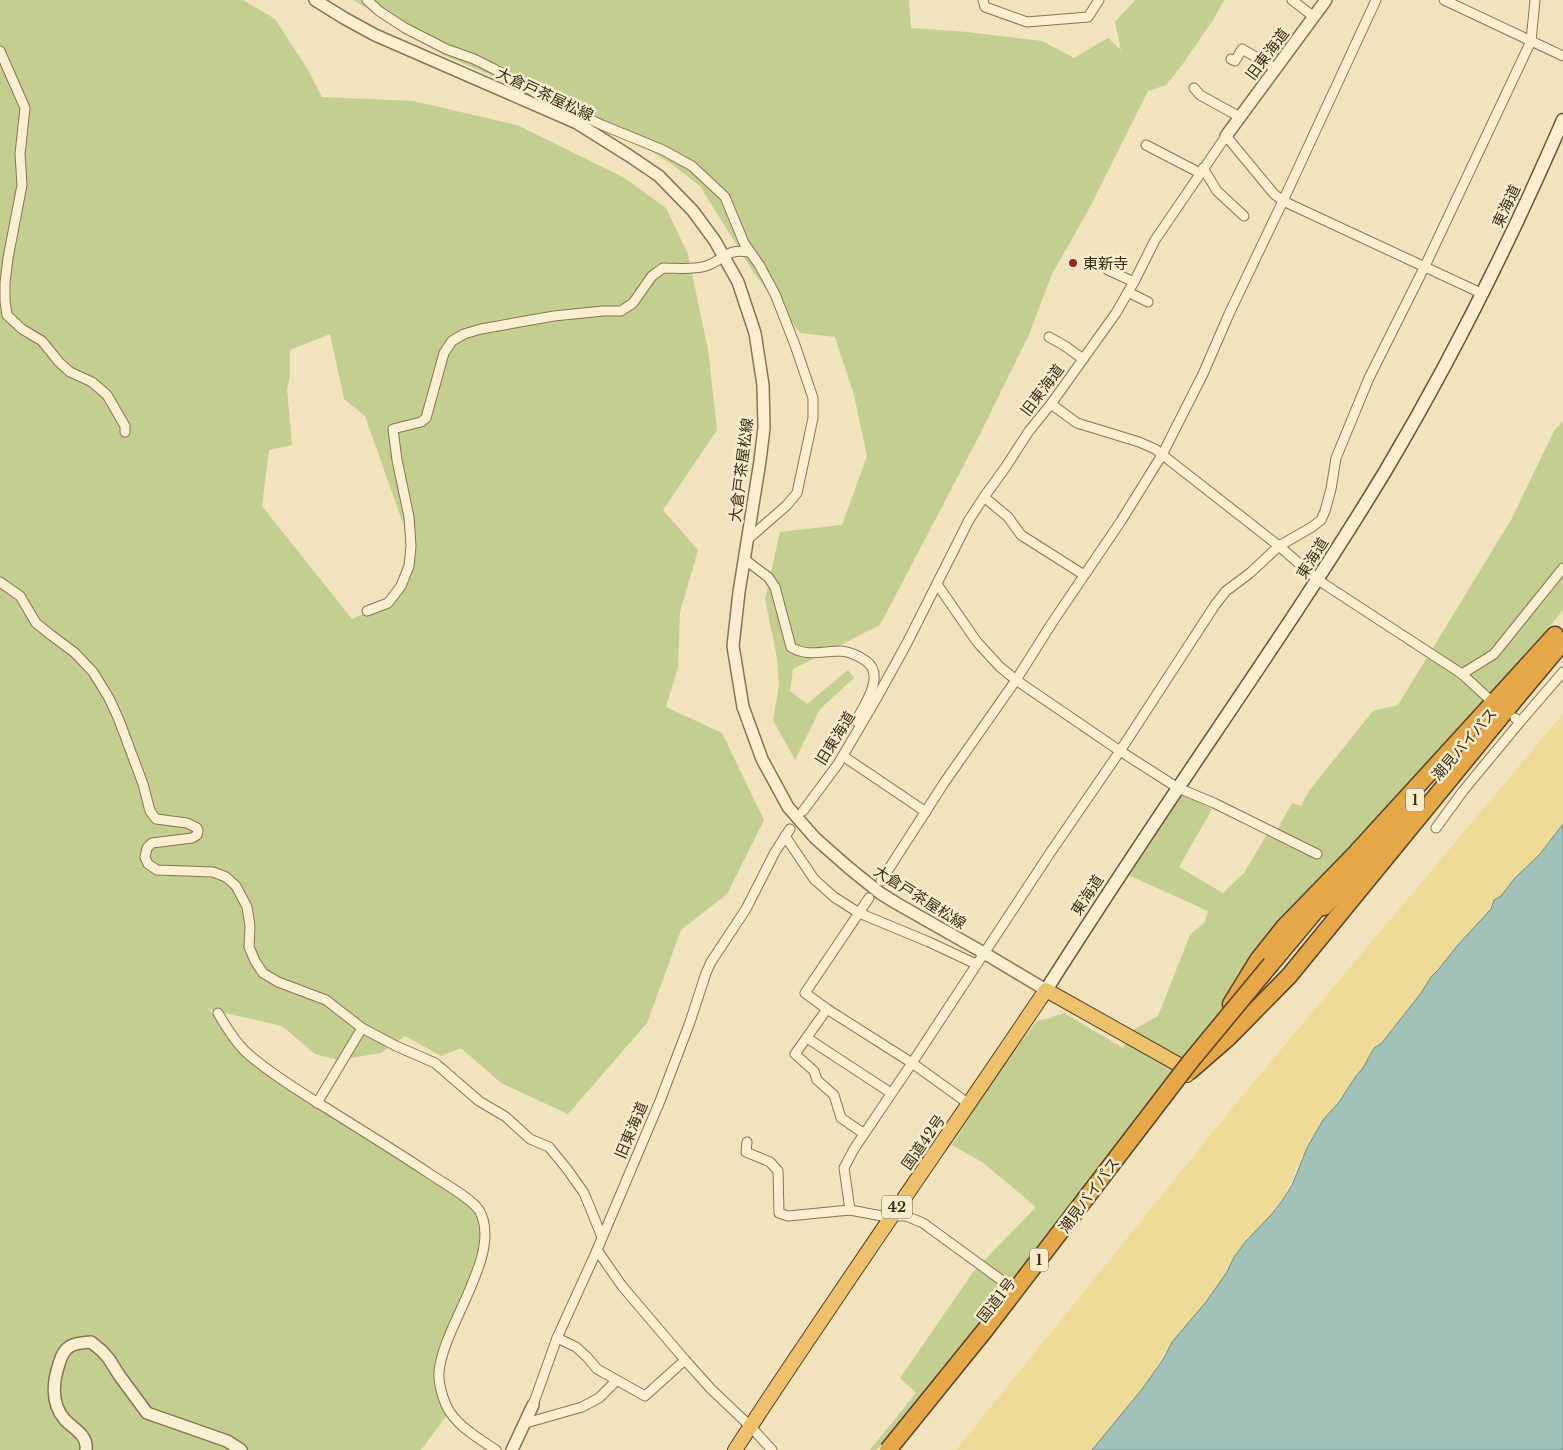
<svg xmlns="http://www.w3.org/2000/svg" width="1563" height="1450" font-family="'Libre Baskerville','Noto Sans JP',serif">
<rect width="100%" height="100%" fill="#f0e3bd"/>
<!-- green -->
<g fill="#c4ce91" fill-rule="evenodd">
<path d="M 0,0 L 243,0 L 275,19 L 308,70 L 322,97 L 413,101 L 517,125 L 623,177 L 666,208 L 688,254 L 708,350 L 717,430 L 663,510 L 698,550 L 680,612 L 678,667 L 666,707 L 722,733 L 764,820 L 727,894 L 681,930 L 647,1023 L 568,1114 L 501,1083 L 461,1048 L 441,1056 L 405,1036 L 381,1053 L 338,1060 L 315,1054 L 282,1026 L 208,1009 L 246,1052 L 472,1204 L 485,1230 L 441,1360 L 450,1411 L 421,1450 L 0,1450 ZM 330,334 L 344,399 L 365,416 L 411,546 L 388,603 L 352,619 L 262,506 L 269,450 L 292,445 L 287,389 L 290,376 L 290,350 Z"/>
<path d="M 353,0 L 909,0 L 911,28 L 967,32 L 1042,41 L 1074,58 L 1108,38 L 1121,50 L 1115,22 L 1135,0 L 1224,0 L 1213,20 L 1182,65 L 1166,85 L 1148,91 L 1089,209 L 1052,274 L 1028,337 L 978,438 L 880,625 L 793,669 L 790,691 L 807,704 L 848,670 L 854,678 L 820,709 L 795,760 L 773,720 L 779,685 L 777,658 L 765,599 L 780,532 L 842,525 L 867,456 L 854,395 L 835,337 L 800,333 L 756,276 L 700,186 L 673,165 L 583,107 L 559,96 L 504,81 L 446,56 Z"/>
<path d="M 1563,421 L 1563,610 L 1005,1296 L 877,1450 L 870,1450 L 916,1393 L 900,1378 L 974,1271 L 1036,1207 L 982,1162 L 952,1145 L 1006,1060 L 1037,1021 L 1050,1018 L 1064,1013 L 1123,1048 L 1131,1031 L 1158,1016 L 1190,935 L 1205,922 L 1208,911 L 1126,874 L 1180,793 L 1212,809 L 1179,867 L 1223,893 L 1244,873 L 1267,834 L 1277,830 L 1292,803 L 1301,806 L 1309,791 L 1373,711 L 1398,705 L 1511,520 L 1554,431 Z"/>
</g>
<!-- sand -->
<path fill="#eedb98" d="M 1563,714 L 1563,823 L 1540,854 L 1493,905 L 1431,977 L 1396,1026 L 1323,1120 L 1300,1161 L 1282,1201 L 1227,1272 L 1206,1302 L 1172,1342 L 1143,1388 L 1092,1450 L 956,1450 L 1243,1095 Z"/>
<!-- water -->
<path fill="#a1c1b9" stroke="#688f87" d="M 1563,824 L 1563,1450 L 1092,1450 L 1143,1388 L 1164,1358 L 1172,1342 L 1206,1302 L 1227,1272 L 1234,1257 L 1246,1241 L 1271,1215 L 1282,1201 L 1292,1185 L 1307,1148 L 1323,1120 L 1339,1102 L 1356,1076 L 1363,1068 L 1374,1048 L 1377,1046 L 1381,1044 L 1421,993 L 1431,977 L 1438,970 L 1457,946 L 1491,909 L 1494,900 L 1501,896 L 1514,879 L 1540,854 Z"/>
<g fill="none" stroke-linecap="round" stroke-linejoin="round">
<!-- minor casing -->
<g stroke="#897355" stroke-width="11">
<g id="minor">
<path d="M 367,0 L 379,11 L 405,28 L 446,49 L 474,59 L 494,69 L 547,99 L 602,125 L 663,150 L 692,166 L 725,197 L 744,243 L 760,266 L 775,294 L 795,345 L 813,398 L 813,418 L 797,493 L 787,505 L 747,540"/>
<path d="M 983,0 L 985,7 L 1027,22 L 1088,17 L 1099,0"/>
<path d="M 1292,0 L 1314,17"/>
<path d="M 1444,0 L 1563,56"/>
<path d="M 0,51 L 25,108 L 20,154 L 22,185 L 8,258 L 5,283 L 5,301 L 7,315 L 22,329 L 42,341 L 59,362 L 70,372 L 92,382 L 107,395 L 125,426 L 125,432"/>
<path d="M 1231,59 L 1235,61 L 1242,49 L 1275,68"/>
<path d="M 1194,88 L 1200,95 L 1240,117"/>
<path d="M 1146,145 L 1200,173"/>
<path d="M 1203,168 L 1217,191 L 1244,216"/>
<path d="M 1108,270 L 1134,282"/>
<path d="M 1128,292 L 1148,302"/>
<path d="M 1049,337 L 1065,346 L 1083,359"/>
<path d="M 1051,404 L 1077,423 L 1139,442 L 1155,449 L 1279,546 L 1318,580 L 1462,674 L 1488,698"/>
<path d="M 984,497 L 1008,517 L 1021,535 L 1084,575"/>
<path d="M 744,559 L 768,577 L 775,587 L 791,647 C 806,657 824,651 841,651 C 850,652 859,656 866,661 C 886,675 864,705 856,721 L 861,724"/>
<path d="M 0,582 L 20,596 L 36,623 L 51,635 L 75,653 L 93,672 L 109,698 L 119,720 L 143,784 L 150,811 L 156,819 L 187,823 L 197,828 L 198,831 L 197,835 L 192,838 L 152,843 L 147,848 L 145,857 L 148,864 L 157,870 L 213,872 L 226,877 L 236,886 L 247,907 L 250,926 L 249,947 L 255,961 L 263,973 L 278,982 L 326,1000 L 362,1028 L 396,1046 L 435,1063 L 479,1101 L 506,1117 L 530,1139 L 549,1147 L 567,1169 L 584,1193 L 602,1237"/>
<path d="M 937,584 L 977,642 L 1000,667 L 1016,680 L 1120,751 L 1178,788 L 1214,803 L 1317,854"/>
<path d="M 367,611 L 388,603 L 401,586 L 409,566 L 411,546 L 409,517 L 397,460 L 393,429 L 421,422 L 426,418 L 444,353 L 452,341 L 464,334 L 481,329 L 554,316 L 603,311 L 621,311 L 633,303 L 652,276 L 663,268 C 677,268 692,270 706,266 C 724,260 726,248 749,252"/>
<path d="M 1462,674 L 1494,654 L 1563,568"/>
<path d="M 1520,722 L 1563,672"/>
<path d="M 843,756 L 926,812"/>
<path d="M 803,811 L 838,764 L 875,701 L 907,643 L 969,520 L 984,497 L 1005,468 L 1029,431 L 1051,404 L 1116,313 L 1135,280 L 1155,240 L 1226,136 L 1274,194 L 1283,201 L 1483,294"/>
<path d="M 1436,828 L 1463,791 L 1520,722 L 1515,718"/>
<path d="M 785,836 L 814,879 L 834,897 L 859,913 L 929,942 L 976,964"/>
<path d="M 881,881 L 944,783 L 1016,680 L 1052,623 L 1121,521 L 1162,455 L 1203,374 L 1229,314 L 1283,201 L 1376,0"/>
<path d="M 869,898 L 805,993 L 827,1009 L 912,1063 L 969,1104"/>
<path d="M 827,1009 L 795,1054 L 814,1071 L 817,1080 L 834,1095 L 841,1118 L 863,1133"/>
<path d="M 218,1013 C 226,1027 235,1042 247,1053 C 271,1074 300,1092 328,1109 C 361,1130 394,1150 427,1172 C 440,1181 471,1198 479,1210 C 504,1253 443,1325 439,1372 C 438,1381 442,1396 446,1405 C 455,1425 478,1438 496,1450"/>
<path d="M 807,1038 L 891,1093"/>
<path d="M 317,1103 L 362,1028"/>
<path d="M 747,1142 L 746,1152 L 770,1162 L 778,1171 L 779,1213 L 788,1216 L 850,1210 L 882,1216 L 906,1216 L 923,1223 L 1008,1285"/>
<path d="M 850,1210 L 844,1168 L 854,1149 L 912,1063 L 1050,853 L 1120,751 L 1215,605 L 1226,591 L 1250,573 L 1279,546 L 1312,527 L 1321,520 L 1325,511 L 1331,489 L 1336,458 L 1369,378 L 1425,266 L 1531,41 L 1535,0"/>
<path d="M 597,1250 L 622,1286 L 685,1360 L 711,1389 L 751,1427 L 772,1450"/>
<path d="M 557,1338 L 576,1347 L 587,1357 L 597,1369 L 645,1396 L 685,1360"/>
<path d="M 533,1405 L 557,1338 L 597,1250 L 660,1101 L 690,1022 L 706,973 L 711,962 L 746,909 L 775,852 L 790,829"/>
<path d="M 526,1423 L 582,1407 L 599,1398 L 616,1381"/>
</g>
</g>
<!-- tertiary casing -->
<g stroke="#897355" stroke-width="14">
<g id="tertiary">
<path d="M 315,0 L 344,18 L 375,35 L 577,123 L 628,155 L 659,176 L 693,211 L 715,241 L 738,282 L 755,333 L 763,385 L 764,428 L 760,461 L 739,592 L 733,646 L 743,707 L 762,759 L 788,807 L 815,838 L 849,868 L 880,893 L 896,903 L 984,953 L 1046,990"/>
<path d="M 1226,136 L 1326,0"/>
<path d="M 86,1450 C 88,1435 74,1429 65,1420 C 51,1404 53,1382 59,1364 C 64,1345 73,1343 91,1342 L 102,1351 L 109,1359 L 119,1375 L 147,1413 L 227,1441 L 241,1450"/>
<path d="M 512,1450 L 533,1405"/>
</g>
</g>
<!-- secondary casing -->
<g stroke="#6a5439" stroke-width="15">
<path id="secondary" d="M 1046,990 C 1100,905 1155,822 1211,739 C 1271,650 1331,561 1386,470 C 1453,357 1511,240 1563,120"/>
</g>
<!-- trunk casing -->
<g stroke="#56412a" stroke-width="16">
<path id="trunk" d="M 735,1450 C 836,1295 943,1143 1046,990 L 1190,1071 L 1187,1075"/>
</g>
<!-- motorway casing -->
<g stroke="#56412a" stroke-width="19">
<g id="motorway">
<path d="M 1324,907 L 1409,815"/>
<path d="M 1271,964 L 1327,897"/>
<path d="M 1231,1004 L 1258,960 L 1285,926 L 1357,852 L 1555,635"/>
<path d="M 1190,1071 L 1229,1037 L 1289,976 L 1517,697 L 1563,642"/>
</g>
</g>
<!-- minor -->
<use href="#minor" stroke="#faf0d1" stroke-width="9"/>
<!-- tertiary -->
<use href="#tertiary" stroke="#faf0d1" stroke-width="11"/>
<!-- secondary -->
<use href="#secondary" stroke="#faf0d1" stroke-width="12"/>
<!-- trunk -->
<use href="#trunk" stroke="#eec26d" stroke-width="14"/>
<!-- motorway -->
<use href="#motorway" stroke="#e5a748" stroke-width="16"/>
<!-- motorway-bridge casing -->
<g stroke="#56412a" stroke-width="19" stroke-linecap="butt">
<path id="motorway-bridge" d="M 888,1450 L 985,1330 L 1190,1062 L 1271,964"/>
</g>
<!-- motorway-bridge -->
<use href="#motorway-bridge" stroke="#e5a748" stroke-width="16"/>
</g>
<!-- markers -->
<circle fill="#9b2722" stroke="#f7edcd" stroke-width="2" cx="1073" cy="263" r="5"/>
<g text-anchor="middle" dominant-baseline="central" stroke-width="5" stroke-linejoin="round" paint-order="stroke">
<!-- shield labels -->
<g fill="#f7edcd" stroke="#716450" stroke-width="1">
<rect x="1406" y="788.5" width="18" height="23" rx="4"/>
<rect x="882" y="1195.5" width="30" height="23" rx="4"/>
<rect x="1030" y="1248.5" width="18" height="23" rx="4"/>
</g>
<g font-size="14" font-weight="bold" fill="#372a1b">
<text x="1415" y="800">1</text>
<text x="897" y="1207">42</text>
<text x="1039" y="1260">1</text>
</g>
<!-- street labels -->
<g font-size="15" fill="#372a1b" stroke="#f7edcd">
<text transform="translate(1267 54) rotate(-53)">旧東海道</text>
<text transform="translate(545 94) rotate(25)">大倉戸茶屋松線</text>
<text transform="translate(1506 206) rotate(-65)">東海道</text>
<text transform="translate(1042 390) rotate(-53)">旧東海道</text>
<text transform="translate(741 470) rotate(-83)">大倉戸茶屋松線</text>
<text transform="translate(1312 558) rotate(-58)">東海道</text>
<text transform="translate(835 738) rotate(-58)">旧東海道</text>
<text transform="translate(1464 744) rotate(-49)">潮見バイパス</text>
<text transform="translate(1087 895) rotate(-57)">東海道</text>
<text transform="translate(920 897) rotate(32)">大倉戸茶屋松線</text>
<text transform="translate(631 1130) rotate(-67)">旧東海道</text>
<text transform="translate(923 1142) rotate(-55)">国道42号</text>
<text transform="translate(1089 1195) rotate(-53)">潮見バイパス</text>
<text transform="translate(996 1300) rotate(-52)">国道1号</text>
</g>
<!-- poi labels -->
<g font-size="15" fill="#372a1b" stroke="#f7edcd" text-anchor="start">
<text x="1083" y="263">東新寺</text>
</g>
</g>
</svg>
